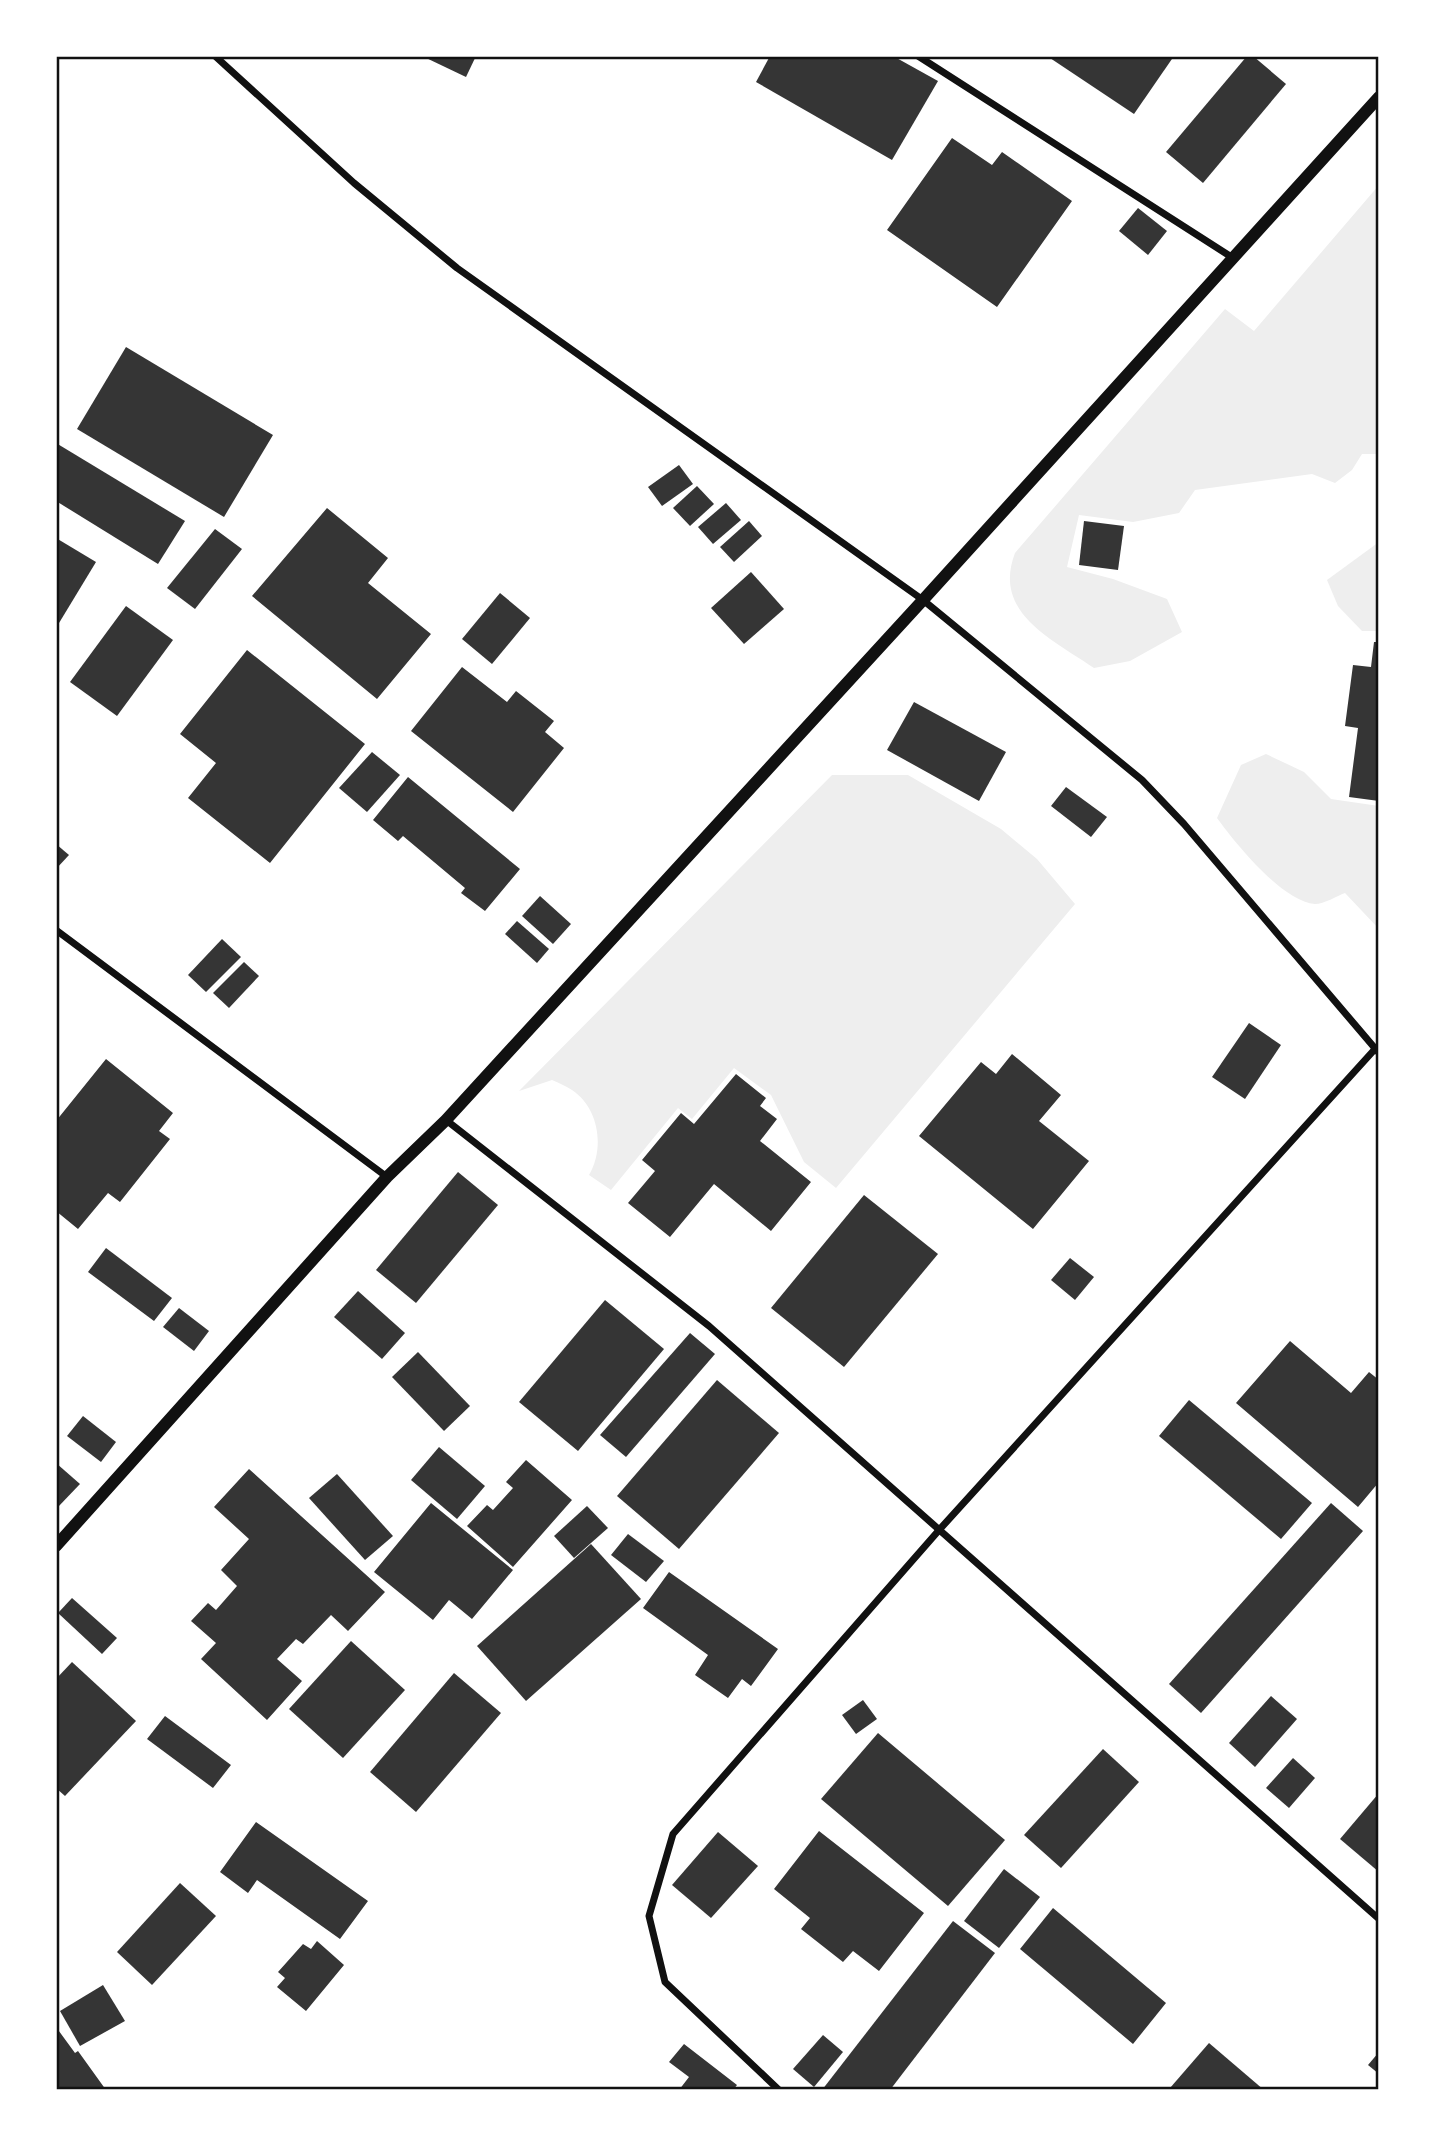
<svg xmlns="http://www.w3.org/2000/svg" width="1435" height="2146" font-family="'Source Sans 3',sans-serif">
<rect width="100%" height="100%" fill="#fff"/>
<!-- green -->
<g fill="#eee">
<path d="M 1379,185 L 1379,454 L 1362,454 L 1352,470 L 1335,483 L 1312,474 L 1195,490 L 1179,513 L 1133,522 L 1079,515 L 1067,567 L 1113,579 L 1167,599 L 1182,632 L 1130,661 L 1094,668 C 1052,639 992,613 1015,553 L 1225,309 L 1254,331 Z"/>
<path d="M 1379,542 L 1379,631 L 1362,631 L 1338,606 L 1327,580 Z"/>
<path d="M 1266,754 L 1304,772 L 1331,799 L 1379,806 L 1379,929 L 1345,893 C 1337,896 1324,904 1315,904 C 1282,901 1236,844 1217,818 L 1241,765 Z"/>
<path d="M 832,775 L 908,775 L 1001,829 L 1037,859 L 1075,904 L 836,1188 L 804,1162 L 771,1095 L 734,1068 L 692,1119 L 678,1108 L 611,1190 L 589,1175 C 605,1148 599,1108 572,1090 C 566,1086 559,1083 552,1080 L 519,1091 Z"/>
</g>
<!-- building -->
<g fill="#353535">
<path d="M 422,56 L 476,56 L 466,77 Z"/>
<path d="M 770,56 L 893,56 L 938,81 L 892,160 L 756,82 Z"/>
<path d="M 1047,56 L 1174,56 L 1134,114 Z"/>
<path d="M 1247,56 L 1253,56 L 1286,84 L 1203,183 L 1166,152 Z"/>
<path d="M 952,138 L 992,165 L 1002,152 L 1072,201 L 997,307 L 887,230 Z"/>
<path d="M 1138,208 L 1167,231 L 1148,255 L 1119,231 Z"/>
<path d="M 126,347 L 273,435 L 224,517 L 77,429 Z"/>
<path d="M 56,443 L 185,521 L 158,564 L 56,501 Z"/>
<path d="M 679,465 L 693,484 L 662,506 L 648,487 Z"/>
<path d="M 697,486 L 714,504 L 690,526 L 673,508 Z"/>
<path d="M 726,503 L 741,520 L 713,544 L 698,527 Z"/>
<path d="M 327,508 L 388,558 L 368,583 L 431,634 L 377,699 L 252,596 Z"/>
<path d="M 749,521 L 762,536 L 734,562 L 720,547 Z"/>
<path d="M 1084,521 L 1124,526 L 1118,570 L 1079,565 Z"/>
<path d="M 215,529 L 242,549 L 195,609 L 167,588 Z"/>
<path d="M 56,538 L 96,562 L 56,628 Z"/>
<path d="M 751,572 L 784,609 L 744,644 L 711,608 Z"/>
<path d="M 500,593 L 530,618 L 492,664 L 462,639 Z"/>
<path d="M 126,606 L 173,640 L 117,716 L 70,682 Z"/>
<path d="M 1374,642 L 1379,642 L 1379,801 L 1349,797 L 1358,728 L 1345,726 L 1353,665 L 1371,667 Z"/>
<path d="M 247,650 L 365,744 L 270,863 L 188,798 L 216,763 L 180,734 Z"/>
<path d="M 462,667 L 507,702 L 516,691 L 554,721 L 545,732 L 564,748 L 513,812 L 411,731 Z"/>
<path d="M 914,702 L 1006,752 L 979,801 L 887,750 Z"/>
<path d="M 372,752 L 400,775 L 367,812 L 339,788 Z"/>
<path d="M 408,777 L 520,869 L 485,911 L 461,893 L 465,888 L 403,836 L 398,841 L 373,820 Z"/>
<path d="M 1066,787 L 1107,817 L 1091,837 L 1051,806 Z"/>
<path d="M 56,844 L 69,855 L 56,869 Z"/>
<path d="M 540,896 L 571,924 L 553,944 L 522,916 Z"/>
<path d="M 517,921 L 549,949 L 537,963 L 505,934 Z"/>
<path d="M 222,939 L 241,957 L 206,992 L 188,975 Z"/>
<path d="M 244,962 L 259,976 L 229,1008 L 213,993 Z"/>
<path d="M 1249,1023 L 1281,1045 L 1245,1099 L 1212,1077 Z"/>
<path d="M 1012,1054 L 1061,1095 L 1039,1121 L 1089,1161 L 1033,1229 L 919,1136 L 981,1062 L 996,1074 Z"/>
<path d="M 106,1059 L 173,1113 L 159,1131 L 170,1139 L 120,1202 L 108,1193 L 78,1229 L 56,1211 L 56,1121 Z"/>
<path d="M 736,1074 L 766,1098 L 760,1106 L 777,1119 L 760,1141 L 811,1182 L 771,1231 L 714,1184 L 670,1237 L 628,1203 L 655,1171 L 642,1160 L 681,1113 L 694,1124 Z"/>
<path d="M 458,1172 L 498,1205 L 416,1303 L 376,1270 Z"/>
<path d="M 864,1195 L 938,1254 L 844,1367 L 771,1308 Z"/>
<path d="M 106,1248 L 172,1298 L 154,1321 L 88,1272 Z"/>
<path d="M 1070,1258 L 1094,1277 L 1075,1300 L 1051,1280 Z"/>
<path d="M 358,1291 L 405,1333 L 382,1359 L 334,1317 Z"/>
<path d="M 605,1300 L 664,1349 L 578,1451 L 519,1402 Z"/>
<path d="M 179,1308 L 209,1331 L 194,1351 L 163,1327 Z"/>
<path d="M 690,1333 L 715,1354 L 626,1457 L 600,1435 Z"/>
<path d="M 1290,1341 L 1351,1393 L 1369,1372 L 1379,1380 L 1379,1482 L 1358,1507 L 1236,1403 Z"/>
<path d="M 418,1352 L 470,1406 L 444,1431 L 392,1377 Z"/>
<path d="M 717,1380 L 779,1433 L 679,1549 L 617,1496 Z"/>
<path d="M 1189,1400 L 1312,1503 L 1281,1539 L 1159,1436 Z"/>
<path d="M 83,1416 L 116,1442 L 101,1462 L 67,1436 Z"/>
<path d="M 439,1447 L 485,1486 L 457,1519 L 411,1480 Z"/>
<path d="M 526,1460 L 572,1500 L 513,1567 L 467,1526 L 487,1505 L 493,1510 L 513,1488 L 506,1482 Z"/>
<path d="M 56,1463 L 80,1484 L 58,1507 L 56,1505 Z"/>
<path d="M 249,1469 L 385,1592 L 348,1631 L 331,1615 L 303,1644 L 296,1639 L 277,1659 L 302,1681 L 267,1720 L 201,1659 L 216,1643 L 191,1621 L 208,1603 L 216,1610 L 237,1586 L 221,1570 L 249,1539 L 214,1507 Z"/>
<path d="M 337,1474 L 393,1536 L 365,1560 L 309,1498 Z"/>
<path d="M 431,1503 L 513,1570 L 472,1619 L 449,1600 L 433,1620 L 374,1572 Z"/>
<path d="M 1331,1503 L 1363,1531 L 1201,1713 L 1169,1684 Z"/>
<path d="M 587,1506 L 608,1528 L 574,1558 L 554,1536 Z"/>
<path d="M 628,1534 L 664,1561 L 646,1582 L 611,1555 Z"/>
<path d="M 591,1544 L 641,1599 L 526,1701 L 477,1646 Z"/>
<path d="M 669,1572 L 778,1649 L 751,1686 L 742,1679 L 728,1698 L 695,1675 L 708,1655 L 643,1608 Z"/>
<path d="M 72,1598 L 117,1638 L 102,1654 L 58,1613 Z"/>
<path d="M 351,1641 L 405,1690 L 343,1758 L 289,1709 Z"/>
<path d="M 72,1662 L 136,1721 L 65,1796 L 56,1788 L 56,1679 Z"/>
<path d="M 454,1673 L 501,1713 L 416,1812 L 370,1772 Z"/>
<path d="M 1271,1696 L 1297,1719 L 1255,1767 L 1229,1743 Z"/>
<path d="M 863,1700 L 877,1719 L 856,1734 L 842,1715 Z"/>
<path d="M 165,1716 L 231,1765 L 213,1788 L 147,1739 Z"/>
<path d="M 878,1733 L 1005,1840 L 948,1906 L 821,1799 Z"/>
<path d="M 1103,1749 L 1139,1782 L 1061,1868 L 1024,1835 Z"/>
<path d="M 1293,1758 L 1315,1778 L 1289,1808 L 1266,1788 Z"/>
<path d="M 1379,1793 L 1379,1872 L 1340,1839 Z"/>
<path d="M 256,1822 L 368,1901 L 340,1939 L 257,1880 L 248,1893 L 220,1872 Z"/>
<path d="M 819,1831 L 924,1913 L 879,1971 L 853,1951 L 843,1962 L 801,1929 L 810,1918 L 774,1889 Z"/>
<path d="M 718,1832 L 758,1866 L 711,1918 L 672,1885 Z"/>
<path d="M 1004,1869 L 1040,1897 L 999,1948 L 964,1921 Z"/>
<path d="M 180,1883 L 216,1916 L 152,1985 L 117,1952 Z"/>
<path d="M 1053,1908 L 1166,2003 L 1133,2044 L 1020,1949 Z"/>
<path d="M 953,1921 L 995,1953 L 890,2090 L 822,2090 Z"/>
<path d="M 317,1941 L 344,1965 L 306,2011 L 277,1987 L 285,1978 L 278,1972 L 303,1944 L 311,1949 Z"/>
<path d="M 103,1985 L 125,2021 L 80,2046 L 60,2011 Z"/>
<path d="M 56,2027 L 75,2053 L 78,2051 L 106,2090 L 56,2090 Z"/>
<path d="M 823,2035 L 843,2052 L 814,2087 L 793,2069 Z"/>
<path d="M 1209,2043 L 1264,2090 L 1172,2090 L 1170,2088 Z"/>
<path d="M 684,2044 L 737,2085 L 733,2090 L 679,2090 L 689,2077 L 669,2062 Z"/>
<path d="M 1379,2052 L 1379,2074 L 1368,2065 Z"/>
</g>
<g fill="none" stroke-linecap="round" stroke-linejoin="round">
<!-- minor -->
<g stroke="#111" stroke-width="7">
<path d="M 215,56 L 354,183 L 457,268 L 923,600 L 1142,780 L 1184,824 L 1379,1053"/>
<path d="M 918,56 L 1233,258"/>
<path d="M 56,930 L 387,1177"/>
<path d="M 446,1120 L 709,1326 L 1379,1919"/>
<path d="M 779,2090 L 665,1982 L 649,1916 L 673,1834 L 940,1529 L 1375,1049"/>
</g>
<!-- tertiary -->
<path stroke="#111" stroke-width="12" d="M 56,1546 L 387,1177 L 446,1120 L 923,600 L 1379,97"/>
</g>
<!-- border -->
<rect width="1435" height="2146" fill="none" stroke="#ffffff" stroke-width="116"/>
<rect x="58" y="58" width="1319" height="2030" fill="none" stroke="#111" stroke-width="2.5"/>
</svg>
